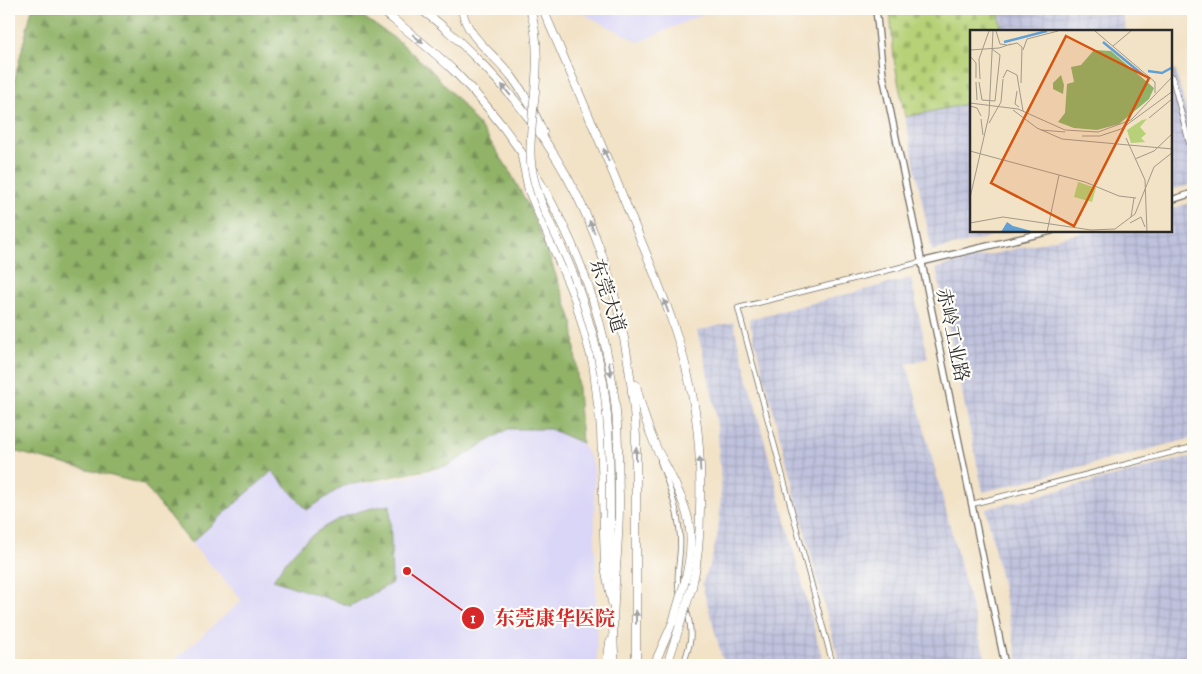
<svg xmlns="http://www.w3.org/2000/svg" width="1202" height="674" font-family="'IM FELL DW Pica','Noto Serif SC',serif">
<defs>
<pattern id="industrial-grid" width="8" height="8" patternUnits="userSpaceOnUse" patternTransform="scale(1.25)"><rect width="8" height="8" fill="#c0c2dd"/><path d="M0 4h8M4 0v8" fill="none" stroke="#a5a7be"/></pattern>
<pattern id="forest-firs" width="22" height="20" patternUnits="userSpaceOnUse" patternTransform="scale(1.25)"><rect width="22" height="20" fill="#90b368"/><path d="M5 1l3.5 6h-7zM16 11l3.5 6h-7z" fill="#769256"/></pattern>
<pattern id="cemetery-stones" width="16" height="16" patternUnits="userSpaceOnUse" patternTransform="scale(1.25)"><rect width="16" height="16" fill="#b6d177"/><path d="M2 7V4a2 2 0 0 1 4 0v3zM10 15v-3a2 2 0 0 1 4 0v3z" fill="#9db467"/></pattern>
</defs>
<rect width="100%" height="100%" fill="#fdfcf7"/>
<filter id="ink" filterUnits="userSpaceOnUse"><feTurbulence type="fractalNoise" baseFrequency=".02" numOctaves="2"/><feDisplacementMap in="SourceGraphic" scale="10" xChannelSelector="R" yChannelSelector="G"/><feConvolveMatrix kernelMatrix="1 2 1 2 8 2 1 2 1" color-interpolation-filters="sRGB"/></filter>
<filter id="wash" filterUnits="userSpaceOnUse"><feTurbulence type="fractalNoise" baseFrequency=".0096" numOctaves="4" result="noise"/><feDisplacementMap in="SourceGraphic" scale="20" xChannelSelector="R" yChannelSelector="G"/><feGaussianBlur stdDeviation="1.12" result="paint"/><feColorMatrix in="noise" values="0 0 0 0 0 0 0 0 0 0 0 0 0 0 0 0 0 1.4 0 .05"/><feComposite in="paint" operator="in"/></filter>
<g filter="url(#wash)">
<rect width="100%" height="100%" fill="#f2e2c6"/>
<!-- built -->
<g fill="#dad6f7">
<path d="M 574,9 L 700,9 L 701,15 L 639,42 Z"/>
<path d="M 508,429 L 550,429 L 582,443 L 594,466 L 597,665 L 169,665 L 242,600 L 191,543 L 272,470 L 307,510 L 343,486 L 405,478 L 447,466 Z"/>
</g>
<!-- industrial -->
<g fill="url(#industrial-grid)">
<path d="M 998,9 L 1121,9 L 1126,31 L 1002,31 Z"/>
<path d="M 1175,69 L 1193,138 L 1193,184 L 1171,190 L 1171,70 Z"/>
<path d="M 971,103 L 971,231 L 1013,231 L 932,251 L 905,117 Z"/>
<path d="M 1193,202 L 1193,438 L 983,492 L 936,268 L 1089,231 L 1171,231 L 1171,209 Z"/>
<path d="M 911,278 L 928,358 L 907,364 L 987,665 L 840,665 L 749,319 Z"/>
<path d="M 733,322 L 824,665 L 724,665 L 702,584 L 711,561 L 717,538 L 720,514 L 721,487 L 718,435 L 715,408 L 704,357 L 697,331 Z"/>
<path d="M 1193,456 L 1193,665 L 1019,665 L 986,509 Z"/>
</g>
<!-- forest -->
<g fill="url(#forest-firs)" stroke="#5e6f4a">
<path d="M 32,9 L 352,9 L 401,43 L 432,71 L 460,102 L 486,135 L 509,170 L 529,207 L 545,245 L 573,323 L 582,443 L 550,429 L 508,429 L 447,466 L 343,486 L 307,510 L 272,471 L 191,543 L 143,484 L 9,450 L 9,102 Z"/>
<path d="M 390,505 L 392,583 L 350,606 L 273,580 C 301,535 337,512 390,505 Z"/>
</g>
<!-- cemetery -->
<path fill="url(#cemetery-stones)" stroke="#707e51" d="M 890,9 L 998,9 L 1002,31 L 971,31 L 971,103 L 905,117 L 894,59 Z"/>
</g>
<g filter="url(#ink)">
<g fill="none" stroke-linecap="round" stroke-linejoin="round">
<!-- minor casing -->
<g stroke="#716b61" stroke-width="6">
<g id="minor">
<path d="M 1172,77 L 1193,158"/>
<path d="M 660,461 C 669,487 678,508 680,536 C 682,556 674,575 680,595"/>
<path d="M 972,504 L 1193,447"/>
<path d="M 683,665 C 691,643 694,633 686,609"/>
<path d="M 833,665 L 738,308 L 921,262"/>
</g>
</g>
<!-- tertiary casing -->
<g stroke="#716b61" stroke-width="8">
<g id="tertiary">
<path d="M 876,9 L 883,75 L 1005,665"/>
<path d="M 1171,200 L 1193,193"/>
<path d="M 921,262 L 1051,231"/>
</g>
</g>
<!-- trunk casing -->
<g stroke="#716b61" stroke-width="9">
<g id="trunk">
<path d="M 380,9 C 405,29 432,49 455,72 C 543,160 600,278 615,402 C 619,433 618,465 619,496 C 620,553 609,609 615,665"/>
<path d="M 420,9 C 444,25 465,47 485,67 C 587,172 627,292 636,436 L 636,665"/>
<path d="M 462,9 C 466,38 496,55 512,77 C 524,93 535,113 543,132"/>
<path d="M 543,9 C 571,75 600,140 627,207 C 655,275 686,344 696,418 C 700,448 701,478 700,508 C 700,535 698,561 692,587"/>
<path d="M 522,157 L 529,191 L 575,299 L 593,363 L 601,429 L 605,567 L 612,602"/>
<path d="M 636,385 C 641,406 647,427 656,447 C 660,456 666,465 670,474 C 691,514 696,537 685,581"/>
<path d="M 610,518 L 611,575"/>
<path d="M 607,665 L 610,642"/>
<path d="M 654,665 L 673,622"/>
</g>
</g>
<!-- minor -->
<use href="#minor" stroke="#fff" stroke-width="4.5"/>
<!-- tertiary -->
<use href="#tertiary" stroke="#fff" stroke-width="5.5"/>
<!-- trunk -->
<use href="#trunk" stroke="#fff" stroke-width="8"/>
<!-- trunk-bridge casing -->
<g stroke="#716b61" stroke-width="9" stroke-linecap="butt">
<g id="trunk-bridge">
<path d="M 530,9 C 540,41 537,77 533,110 C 532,128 529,145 531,163 C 536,205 561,240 575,279 C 587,312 597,347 603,382 C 610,427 610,472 610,518"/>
<path d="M 673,622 L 685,581"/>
<path d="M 669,659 L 692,587"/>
</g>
</g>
<!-- trunk-bridge -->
<use href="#trunk-bridge" stroke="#fff" stroke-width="8"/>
</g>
<!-- one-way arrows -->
<defs><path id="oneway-solid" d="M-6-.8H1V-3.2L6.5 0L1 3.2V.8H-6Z" transform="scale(1.25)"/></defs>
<g fill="#a0a0a0">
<use href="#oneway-solid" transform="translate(418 39) rotate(40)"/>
<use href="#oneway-solid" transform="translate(506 90) rotate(-129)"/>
<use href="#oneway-solid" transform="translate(606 155) rotate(-112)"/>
<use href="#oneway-solid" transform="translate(592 227) rotate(-112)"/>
<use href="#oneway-solid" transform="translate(666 306) rotate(-110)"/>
<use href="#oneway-solid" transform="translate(610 369) rotate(80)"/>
<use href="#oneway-solid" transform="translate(636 454) rotate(-90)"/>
<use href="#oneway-solid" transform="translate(700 464) rotate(-93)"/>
<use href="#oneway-solid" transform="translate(636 617) rotate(-90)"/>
</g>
</g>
<g text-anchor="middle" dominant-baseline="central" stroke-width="4.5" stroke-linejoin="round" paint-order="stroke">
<!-- street labels -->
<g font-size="19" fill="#2b2b2b" stroke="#fdfcf7">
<text transform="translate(607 296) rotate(72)">东莞大道</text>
<text transform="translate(952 335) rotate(78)">赤岭工业路</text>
</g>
</g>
<!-- overview -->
<g transform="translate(970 30)">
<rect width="202" height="202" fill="#f2e2c6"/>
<path d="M 124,20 L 141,21 L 184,58 L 179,69 L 149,94 L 127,100 L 104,98 L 88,92 L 95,83 L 97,54 L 104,52 L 101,37 L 111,35 ZM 91,45 L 94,55 L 93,64 L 83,59 L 83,53 Z" fill="#90b368"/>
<path d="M 108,152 L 126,158 L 122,172 L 104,167 Z" fill="#b6d177"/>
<path d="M 177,89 L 170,97 L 176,104 L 171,108 L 175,112 L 161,113 L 157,100 L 172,90 Z" fill="#b6d177"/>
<path d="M 37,192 L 43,196 L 65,202 L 31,202 Z" fill="#62a0d4"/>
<path fill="none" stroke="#62a0d4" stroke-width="2.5" d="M 34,12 L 77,1M 133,12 L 173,45M 178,41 L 192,43 L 203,37"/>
<path fill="none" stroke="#a29988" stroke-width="1" d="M 26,1 L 30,14 L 37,15M 125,1 L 185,52 L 185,63M 39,15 L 47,13 L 52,17 L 51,53M 143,16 L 161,1M 0,20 L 29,18 L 41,14M 53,20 L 57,9 L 88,1M 0,26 L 6,33 L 6,48M 33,48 L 37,40 L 47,45 L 53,81M 10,49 L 9,29 L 19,1M 6,52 L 7,70M 9,52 L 12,70 L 25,71 L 30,25 L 22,19M 47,61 L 45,74 L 49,77M 0,73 L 48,79 L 95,100 L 128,102 L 161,90 L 203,46M 0,76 L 7,78 L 11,86M 43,80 L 67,98 L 92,109 L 203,119M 179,88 L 202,69M 11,89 L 13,105M 19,93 L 31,72 L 33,49M 71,100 L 95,102M 112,106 L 130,106 L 151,99 L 203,61M 156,108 L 175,150 L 177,202M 0,121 L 115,152 L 149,166 L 166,168M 165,129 L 184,121 L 203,103M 0,168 L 19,85 L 23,1M 161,187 L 164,168M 0,193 L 33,187 L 121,200 L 145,199 L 165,184 L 184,137 L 203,122M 160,193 L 171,187 L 175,197M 77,202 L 89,145"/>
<path fill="#d5540f" fill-opacity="0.15" stroke="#d5540f" stroke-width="2.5" d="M 96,6 L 179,48 L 104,196 L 21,153 Z"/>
<rect width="202" height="202" fill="none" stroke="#2b2b2b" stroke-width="2.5"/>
</g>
<!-- callouts -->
<path fill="none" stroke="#d62828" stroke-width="2" d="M407 571L473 618"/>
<g fill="#d62828" stroke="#fdfcf7" stroke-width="2">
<circle cx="407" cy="571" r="5"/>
<circle cx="473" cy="618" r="12"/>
</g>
<g font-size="15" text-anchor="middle" font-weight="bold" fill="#fff">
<text x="473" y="623">1</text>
</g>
<g font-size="20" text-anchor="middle" font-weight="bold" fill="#d62828" stroke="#fdfcf7" stroke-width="4.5" stroke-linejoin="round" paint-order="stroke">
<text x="555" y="625">东莞康华医院</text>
</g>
<!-- margin -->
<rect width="1202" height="674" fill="none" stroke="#fdfcf7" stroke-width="30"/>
</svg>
